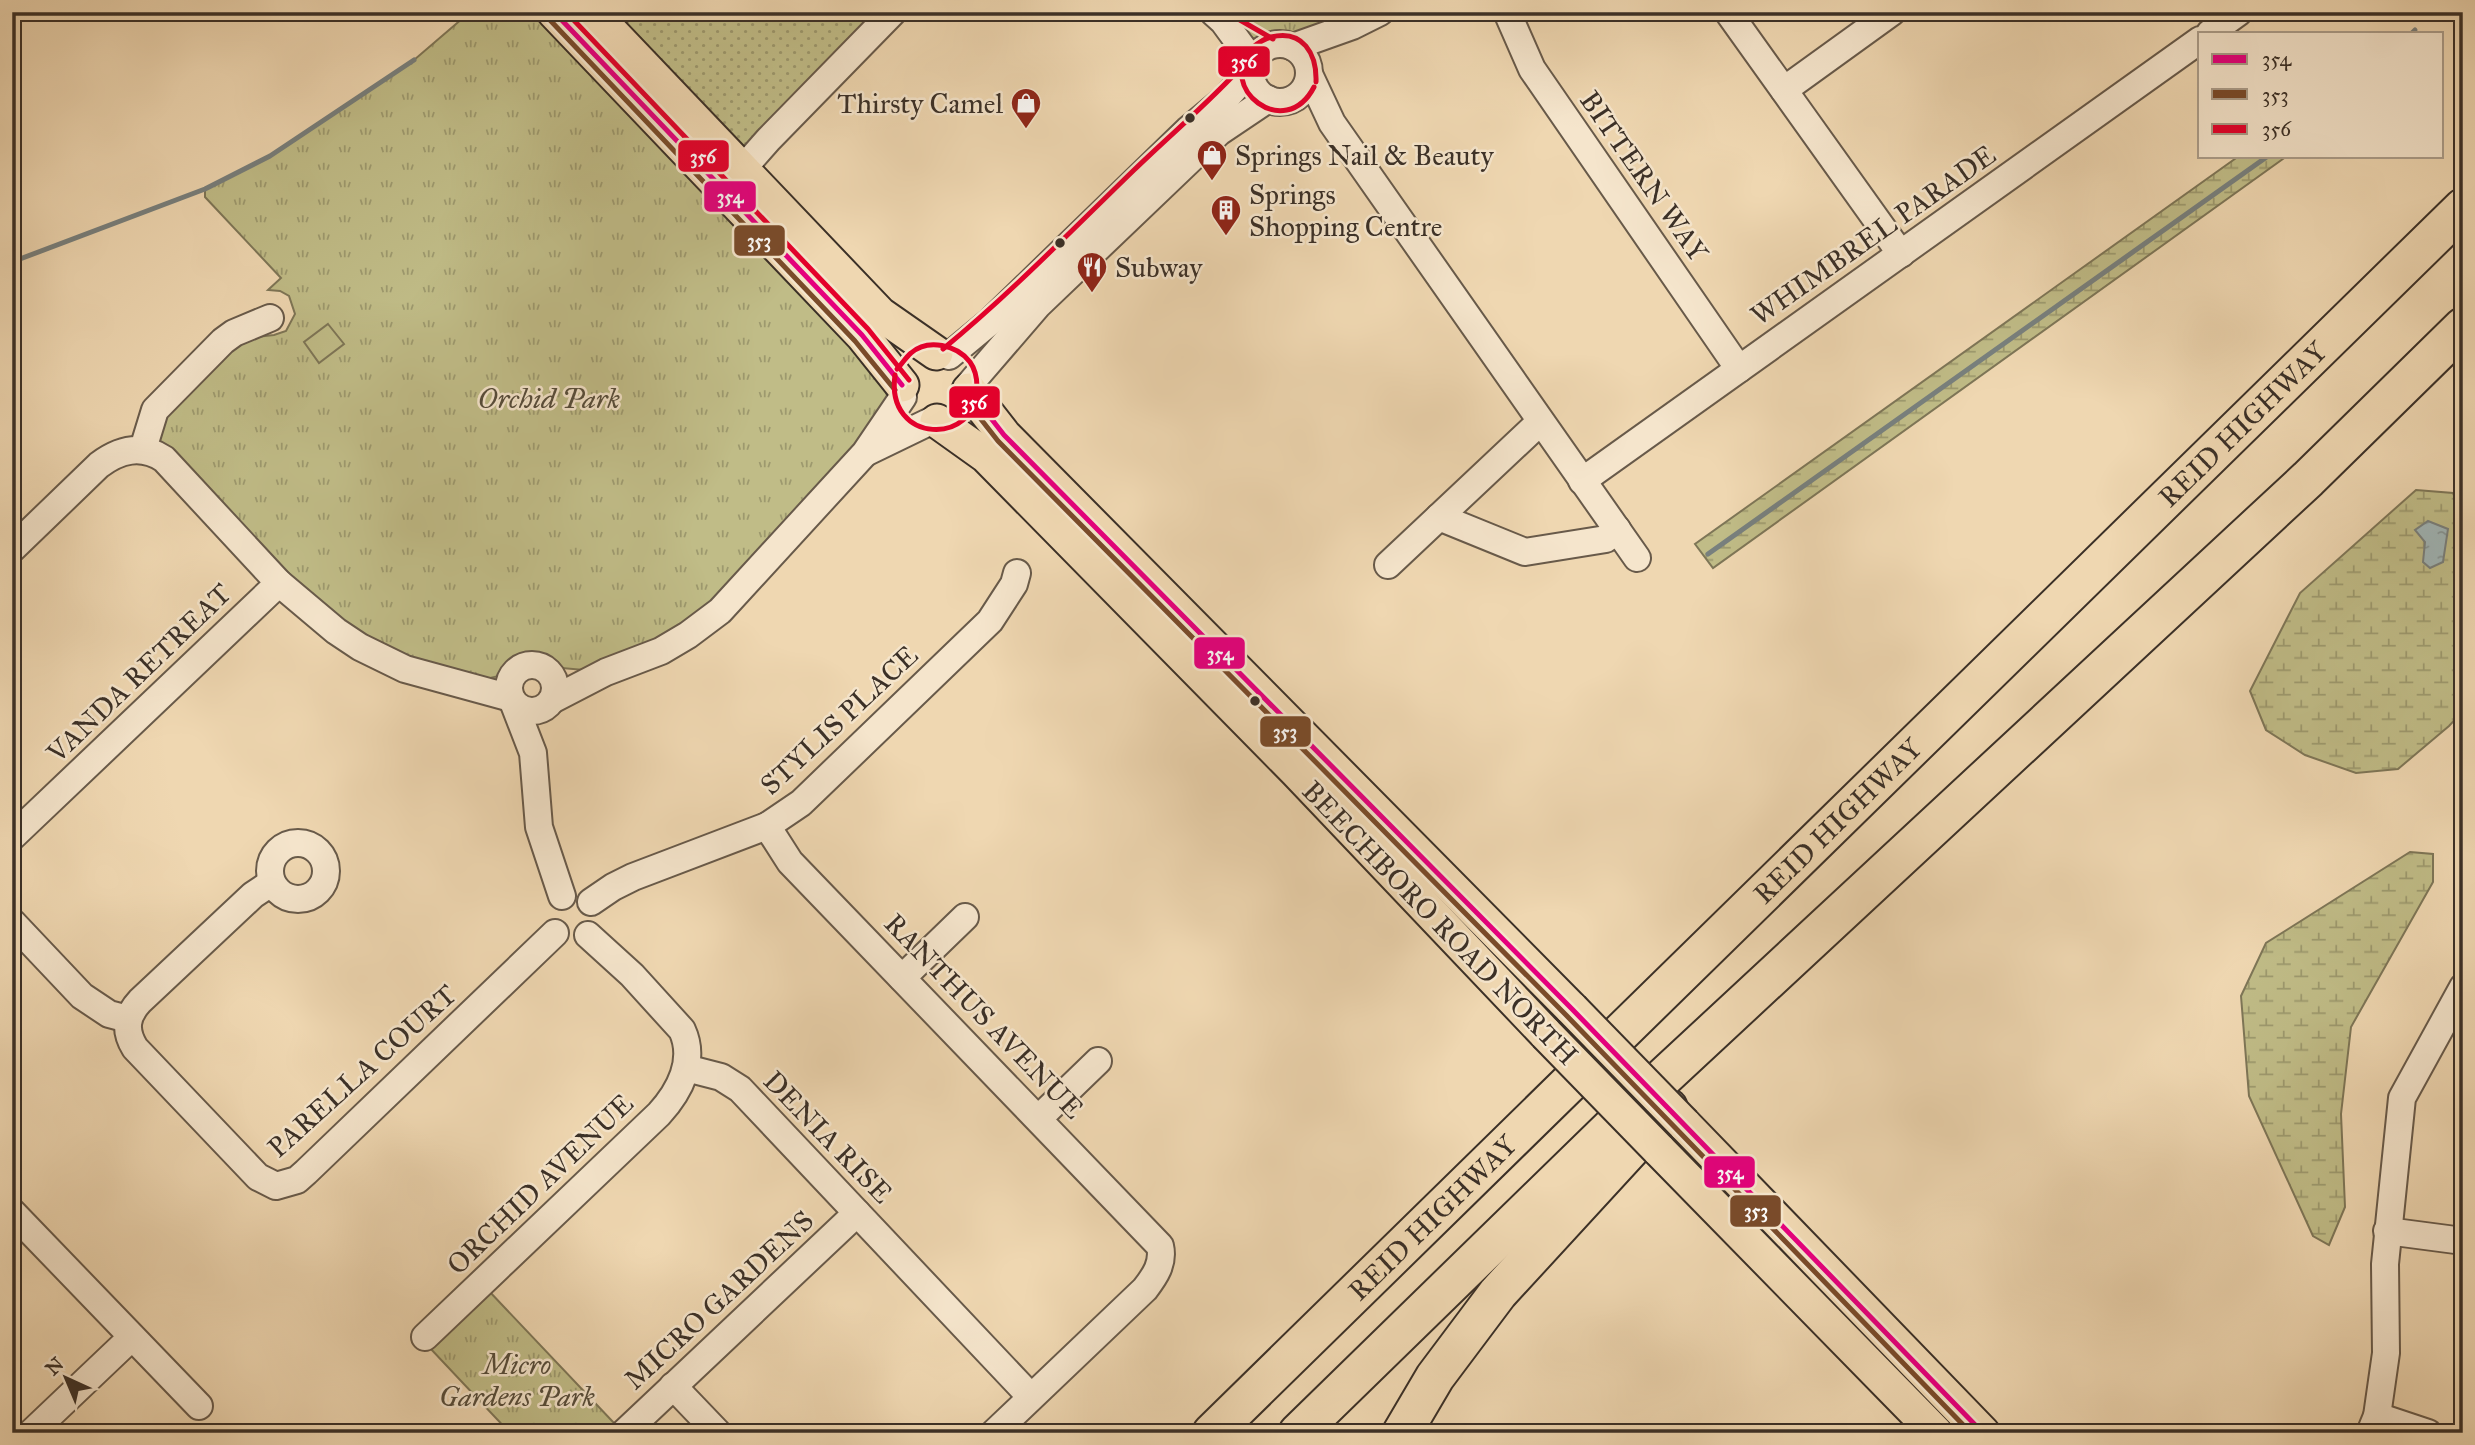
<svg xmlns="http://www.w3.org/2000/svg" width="2475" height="1445" font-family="'IM FELL Great Primer',serif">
<defs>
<pattern id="grass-dots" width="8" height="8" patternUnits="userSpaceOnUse" patternTransform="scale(1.75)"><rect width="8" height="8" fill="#c0bc87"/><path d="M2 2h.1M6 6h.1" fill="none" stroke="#9d996e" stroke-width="1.8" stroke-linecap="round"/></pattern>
<pattern id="wetland-marsh" width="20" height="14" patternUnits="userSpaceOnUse" patternTransform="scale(1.75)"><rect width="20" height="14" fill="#c0bc87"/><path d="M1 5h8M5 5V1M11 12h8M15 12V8" fill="none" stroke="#9d996e"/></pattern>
<pattern id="park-tufts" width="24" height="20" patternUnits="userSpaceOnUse" patternTransform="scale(1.75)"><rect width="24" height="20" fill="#c0bc87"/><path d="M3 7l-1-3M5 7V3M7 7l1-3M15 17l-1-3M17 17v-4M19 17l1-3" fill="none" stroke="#9d996e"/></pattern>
<pattern id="water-ripples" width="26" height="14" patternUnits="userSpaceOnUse" patternTransform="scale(1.75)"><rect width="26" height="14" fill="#a0b6b8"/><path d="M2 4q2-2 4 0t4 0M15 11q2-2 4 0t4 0" fill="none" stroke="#849496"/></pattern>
</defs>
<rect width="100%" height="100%" fill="#efd7b1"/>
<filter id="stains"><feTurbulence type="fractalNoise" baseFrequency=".00286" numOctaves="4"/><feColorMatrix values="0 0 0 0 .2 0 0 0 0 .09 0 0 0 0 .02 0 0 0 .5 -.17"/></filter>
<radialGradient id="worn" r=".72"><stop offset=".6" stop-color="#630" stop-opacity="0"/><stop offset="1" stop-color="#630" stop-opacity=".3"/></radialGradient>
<!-- grass -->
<path fill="url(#grass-dots)" stroke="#7e7657" stroke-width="2" d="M 638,12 L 893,12 L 742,168 L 614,35 Z"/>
<!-- wetland -->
<g fill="url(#wetland-marsh)" stroke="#7e7657" stroke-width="2">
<path d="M 2239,156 L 2287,156 L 1713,568 L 1695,544 Z"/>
<path d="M 2416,490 L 2453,493 L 2463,516 L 2463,711 L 2449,726 L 2398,769 L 2356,773 L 2305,755 L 2266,730 L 2250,691 L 2300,593 Z"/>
<path d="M 2410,852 L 2433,854 L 2433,882 L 2351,1027 L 2341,1114 L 2345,1207 L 2329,1245 L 2313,1236 L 2249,1096 L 2241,996 L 2266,943 Z"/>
</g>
<!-- park -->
<g fill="url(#park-tufts)" stroke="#7e7657" stroke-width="2">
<path d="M 470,12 L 554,12 L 903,397 L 720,611 L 606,672 L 529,665 L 515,672 L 465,684 L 360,647 L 164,459 L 148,426 L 223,341 L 274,335 L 286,331 L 295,314 L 289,296 L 280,291 L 268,290 L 281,278 L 205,197 L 205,189 L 270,156 L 414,60 Z"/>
<path d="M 1213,12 L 1380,12 L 1284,45 L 1269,47 L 1223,21 Z"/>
<path d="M 488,1290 L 614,1423 L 603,1433 L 510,1433 L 429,1347 Z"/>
</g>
<!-- garden -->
<path fill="#c0bc87" stroke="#7e7657" stroke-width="2" d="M 328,324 L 344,344 L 319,363 L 304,342 Z"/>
<!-- water -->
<path fill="url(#water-ripples)" stroke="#78807e" stroke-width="2" d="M 2428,521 L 2448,529 L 2443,562 L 2430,568 L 2423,562 L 2425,542 L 2415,530 Z"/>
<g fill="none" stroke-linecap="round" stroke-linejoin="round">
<!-- stream -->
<g stroke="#78807e" stroke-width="5">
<path d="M 634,16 L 638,12"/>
<path d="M 2412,33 L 2415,30"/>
<path d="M 12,262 L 205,189 L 270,156 L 414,60"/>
<path d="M 1708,554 L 2268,156"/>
</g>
<!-- minor casing -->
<g stroke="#685a4a" stroke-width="30">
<g id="minor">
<path d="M 1213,12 L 1223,21 L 1253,62"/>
<path d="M 1507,12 L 1532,69 L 1739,369"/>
<path d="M 1728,12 L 1901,254"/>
<path d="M 2210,33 L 2239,12"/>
<circle cx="1280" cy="73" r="29"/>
<path d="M 1293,47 L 1352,26 L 1380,12"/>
<path d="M 1309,74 L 1332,123 L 1637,558"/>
<path d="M 1784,90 L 1892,12"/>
<path d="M 731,182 L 768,140 L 893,12"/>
<path d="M 949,356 L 990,322 L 1188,130 L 1225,99 L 1252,69"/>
<path d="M 969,385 L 1038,305 L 1219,132 L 1268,99"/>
<path d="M 143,449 L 155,410 L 223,341 L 234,333 L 270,318"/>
<path d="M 867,452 L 931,421"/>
<path d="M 1582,481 L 2200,40"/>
<path d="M 1439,517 L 1525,552 L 1606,539 L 1617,529"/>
<path d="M 12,549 L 99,465 C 119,450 141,444 164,459 L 279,583 L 336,631 L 360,647 L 405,669 L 511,698"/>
<path d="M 1388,565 L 1540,422"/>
<circle cx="532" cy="688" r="23"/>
<path d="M 552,700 L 606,672 L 661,651 L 688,635 L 720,611 L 865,453 L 903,397"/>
<path d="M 514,704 L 533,753 L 539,827 L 562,896"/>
<path d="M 767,826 L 790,862 L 1160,1246 C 1164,1263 1155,1276 1145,1289 L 994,1433"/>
<path d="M 12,837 L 279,583"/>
<circle cx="298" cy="871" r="28"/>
<path d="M 271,883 L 253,895 L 140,1001 C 126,1016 124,1030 135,1048 L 258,1177 L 276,1186 L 297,1180 L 306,1172 L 555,933"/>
<path d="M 591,902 L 613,887 L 633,877 L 767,826 L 801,803 L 990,621 L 1014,584 L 1017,573"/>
<path d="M 12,922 L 82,996 L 109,1014 L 128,1019"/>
<path d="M 902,978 L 965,917"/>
<path d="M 686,1068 L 721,1077 L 740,1089 L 1031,1397"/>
<path d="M 1039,1118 L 1098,1061"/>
<path d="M 12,1212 L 199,1406"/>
<path d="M 2387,1231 L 2463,1241"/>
<path d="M 425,1337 L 659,1114 C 680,1091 696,1060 682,1030 L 632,975 L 588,935"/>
<path d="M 673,1386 L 718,1433"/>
<path d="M 2377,1416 L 2428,1433"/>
<path d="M 31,1433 L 132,1337"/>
<path d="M 624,1433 L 857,1213"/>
<path d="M 2370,1433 L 2377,1416 L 2386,1353 L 2385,1264 L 2402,1098 L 2463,987"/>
</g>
</g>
<!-- major casing -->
<g stroke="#3b3027" stroke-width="37">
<g id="major">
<path d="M 554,12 L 862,335 L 902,385"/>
<path d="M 592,12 L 880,314 L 936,353"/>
<path d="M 969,390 L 1004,435 L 1572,1009"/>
<path d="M 937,421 L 986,456 L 1296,771 L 1546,1034"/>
<path d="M 1684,1124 L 1983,1433"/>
<path d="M 1658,1149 L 1936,1433"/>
</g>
</g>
<!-- highway casing -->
<g stroke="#3b3027" stroke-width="42">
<g id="highway">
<path id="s1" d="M 1212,1433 L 2463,208"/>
<path d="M 1298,1433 L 1652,1088 L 2308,479 L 2463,327"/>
<path d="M 1402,1433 L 1435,1377 L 1498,1293 L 1668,1108"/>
</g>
</g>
<!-- minor -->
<use href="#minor" stroke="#f5e5cc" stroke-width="26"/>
<!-- major -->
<use href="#major" stroke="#efd7b1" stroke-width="33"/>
<!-- highway -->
<use href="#highway" stroke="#efd7b1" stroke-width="38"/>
<!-- major-bridge casing -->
<g stroke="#3b3027" stroke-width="37" stroke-linecap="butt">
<g id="major-bridge">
<path d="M 1572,1009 L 1684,1124"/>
<path d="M 1546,1034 L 1658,1149"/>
</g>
</g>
<!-- major-bridge -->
<use href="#major-bridge" stroke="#efd7b1" stroke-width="33"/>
<!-- bus-1 casing -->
<g stroke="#f5e5cc" stroke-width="10">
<g id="bus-1">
<path d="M 554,12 L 862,335 L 902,385"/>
<path d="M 969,390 L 1004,435 L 1572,1009 L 1983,1433"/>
</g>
</g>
<!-- bus-2 casing -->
<g stroke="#f5e5cc" stroke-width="10">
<g id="bus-2">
<path d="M 548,18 L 855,341 L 895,390"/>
<path d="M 962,395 L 998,441 L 1566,1015 L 1971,1433"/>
</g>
</g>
<!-- bus-3 casing -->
<g stroke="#f5e5cc" stroke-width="10">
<g id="bus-3">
<path d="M 566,12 L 868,329 L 909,380"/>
<path d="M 1226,12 L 1273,39"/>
<path d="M 1314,87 C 1285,143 1215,87 1252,48 C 1258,43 1263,39 1271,37 C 1303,29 1317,54 1316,82"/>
<path d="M 943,349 C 1010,294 1071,231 1134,170 C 1171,134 1211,101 1245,63"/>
<path d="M 895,375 C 885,445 978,446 977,387 C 977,378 975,369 970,362 C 957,345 928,338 911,353 C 906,357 902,364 897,369"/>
</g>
</g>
<!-- bus-1 -->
<use href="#bus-1" stroke="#e5007d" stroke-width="5"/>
<!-- bus-2 -->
<use href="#bus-2" stroke="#7a4b2a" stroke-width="5"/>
<!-- bus-3 -->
<use href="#bus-3" stroke="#e4002b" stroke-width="5"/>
</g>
<!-- icons -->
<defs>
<g id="shop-pin" transform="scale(1.575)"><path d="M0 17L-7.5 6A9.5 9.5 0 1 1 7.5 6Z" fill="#8f2418" stroke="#f5e5cc"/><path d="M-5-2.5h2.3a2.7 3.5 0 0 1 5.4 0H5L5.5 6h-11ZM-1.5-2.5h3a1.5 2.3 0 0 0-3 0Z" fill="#fff"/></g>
<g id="building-pin" transform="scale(1.575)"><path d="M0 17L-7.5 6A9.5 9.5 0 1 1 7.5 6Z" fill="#8f2418" stroke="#f5e5cc"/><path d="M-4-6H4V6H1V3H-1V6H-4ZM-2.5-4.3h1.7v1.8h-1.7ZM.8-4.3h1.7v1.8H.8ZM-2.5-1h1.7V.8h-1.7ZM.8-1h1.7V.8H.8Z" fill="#fff"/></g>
<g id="restaurant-pin" transform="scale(1.575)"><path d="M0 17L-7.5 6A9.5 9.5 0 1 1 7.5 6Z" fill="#8f2418" stroke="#f5e5cc"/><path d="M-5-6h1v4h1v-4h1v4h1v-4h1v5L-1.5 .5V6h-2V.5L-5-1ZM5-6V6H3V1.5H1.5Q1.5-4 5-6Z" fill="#fff"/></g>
</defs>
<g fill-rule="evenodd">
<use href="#shop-pin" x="1026" y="103"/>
<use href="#shop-pin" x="1212" y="155"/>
<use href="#building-pin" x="1226" y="210"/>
<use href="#restaurant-pin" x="1092" y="267"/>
</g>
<!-- markers -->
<g fill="#3b3027" stroke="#f5e5cc" stroke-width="2.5">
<circle cx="1190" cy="118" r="6"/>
<circle cx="1060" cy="243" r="6"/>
<circle cx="1255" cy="701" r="6"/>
</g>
<g text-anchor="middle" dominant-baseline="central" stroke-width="5" stroke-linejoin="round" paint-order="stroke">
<!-- poi labels -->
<g font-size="28" fill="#3b3027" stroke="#f5e5cc" text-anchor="start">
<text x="1003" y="103" text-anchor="end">Thirsty Camel</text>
<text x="1235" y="155">Springs Nail &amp; Beauty</text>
<text x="1249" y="194">Springs<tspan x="1249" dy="32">Shopping Centre</tspan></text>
<text x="1115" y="267">Subway</text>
</g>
<!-- street labels -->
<g font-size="28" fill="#3b3027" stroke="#f5e5cc">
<text transform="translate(1644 176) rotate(55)">BITTERN WAY</text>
<text transform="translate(1873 235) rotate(-35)">WHIMBREL PARADE</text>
<text stroke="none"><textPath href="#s1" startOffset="1442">REID HIGHWAY</textPath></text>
<text transform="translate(139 673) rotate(-44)">VANDA RETREAT</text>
<text transform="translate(839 720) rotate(-43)">STYLIS PLACE</text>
<text stroke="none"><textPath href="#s1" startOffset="875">REID HIGHWAY</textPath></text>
<text transform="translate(1440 923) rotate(46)">BEECHBORO ROAD NORTH</text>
<text transform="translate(984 1016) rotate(46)">RANTHUS AVENUE</text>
<text transform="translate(362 1071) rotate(-42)">PARELLA COURT</text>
<text transform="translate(828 1137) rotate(46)">DENIA RISE</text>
<text transform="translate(540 1184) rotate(-44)">ORCHID AVENUE</text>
<text stroke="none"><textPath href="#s1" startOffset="308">REID HIGHWAY</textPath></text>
<text transform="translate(719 1300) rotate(-43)">MICRO GARDENS</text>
</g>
<!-- park labels -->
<g font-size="28" font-style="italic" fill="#564c3a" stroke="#f5e5cc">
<text x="549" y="398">Orchid Park</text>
<text x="517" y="1364">Micro<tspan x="517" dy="32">Gardens Park</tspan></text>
</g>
</g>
<g stroke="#f5e5cc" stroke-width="2.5">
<rect x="1217" y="45" width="54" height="33" rx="7" fill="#e4002b"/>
<rect x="677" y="139" width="53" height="34" rx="7" fill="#e4002b"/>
<rect x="703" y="180" width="54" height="33" rx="7" fill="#e5007d"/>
<rect x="733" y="224" width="53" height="33" rx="7" fill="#7a4b2a"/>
<rect x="948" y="385" width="53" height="34" rx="7" fill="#e4002b"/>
<rect x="1193" y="636" width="53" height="34" rx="7" fill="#e5007d"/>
<rect x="1259" y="715" width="53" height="33" rx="7" fill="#7a4b2a"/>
<rect x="1703" y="1155" width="53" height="34" rx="7" fill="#e5007d"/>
<rect x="1729" y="1194" width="53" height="34" rx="7" fill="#7a4b2a"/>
</g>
<g font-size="19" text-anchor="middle" font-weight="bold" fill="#fff">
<text x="1244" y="68">356</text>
<text x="703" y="163">356</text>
<text x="730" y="203">354</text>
<text x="759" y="247">353</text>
<text x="974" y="409">356</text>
<text x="1220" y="660">354</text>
<text x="1285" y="738">353</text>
<text x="1730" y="1179">354</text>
<text x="1756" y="1217">353</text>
</g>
<!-- margin -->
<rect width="2475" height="1445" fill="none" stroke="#efd7b1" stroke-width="42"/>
<rect x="14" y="14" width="2447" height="1417" fill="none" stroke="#3b3027" stroke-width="3.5"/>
<rect x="21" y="21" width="2433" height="1403" fill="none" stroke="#3b3027" stroke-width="2"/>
<!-- legend -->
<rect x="2198" y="32" width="245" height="126" fill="#f5e5cc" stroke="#ab9d8a" stroke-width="2"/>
<rect x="2212" y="54" width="35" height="10" fill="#e5007d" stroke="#ab9d8a" stroke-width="2"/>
<text x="2262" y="66" font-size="21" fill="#3b3027">354</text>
<rect x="2212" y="89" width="35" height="10" fill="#7a4b2a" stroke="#ab9d8a" stroke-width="2"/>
<text x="2262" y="102" font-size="21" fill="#3b3027">353</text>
<rect x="2212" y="124" width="35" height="10" fill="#e4002b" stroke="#ab9d8a" stroke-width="2"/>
<text x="2262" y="136" font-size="21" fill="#3b3027">356</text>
<!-- north arrow -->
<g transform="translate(66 1378) rotate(316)" stroke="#f5e5cc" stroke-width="5" paint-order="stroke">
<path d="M0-5L12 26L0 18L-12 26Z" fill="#3b3027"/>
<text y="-10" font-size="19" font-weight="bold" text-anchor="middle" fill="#3b3027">N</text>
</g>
<rect width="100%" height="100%" filter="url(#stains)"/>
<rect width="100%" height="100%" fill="url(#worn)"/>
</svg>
